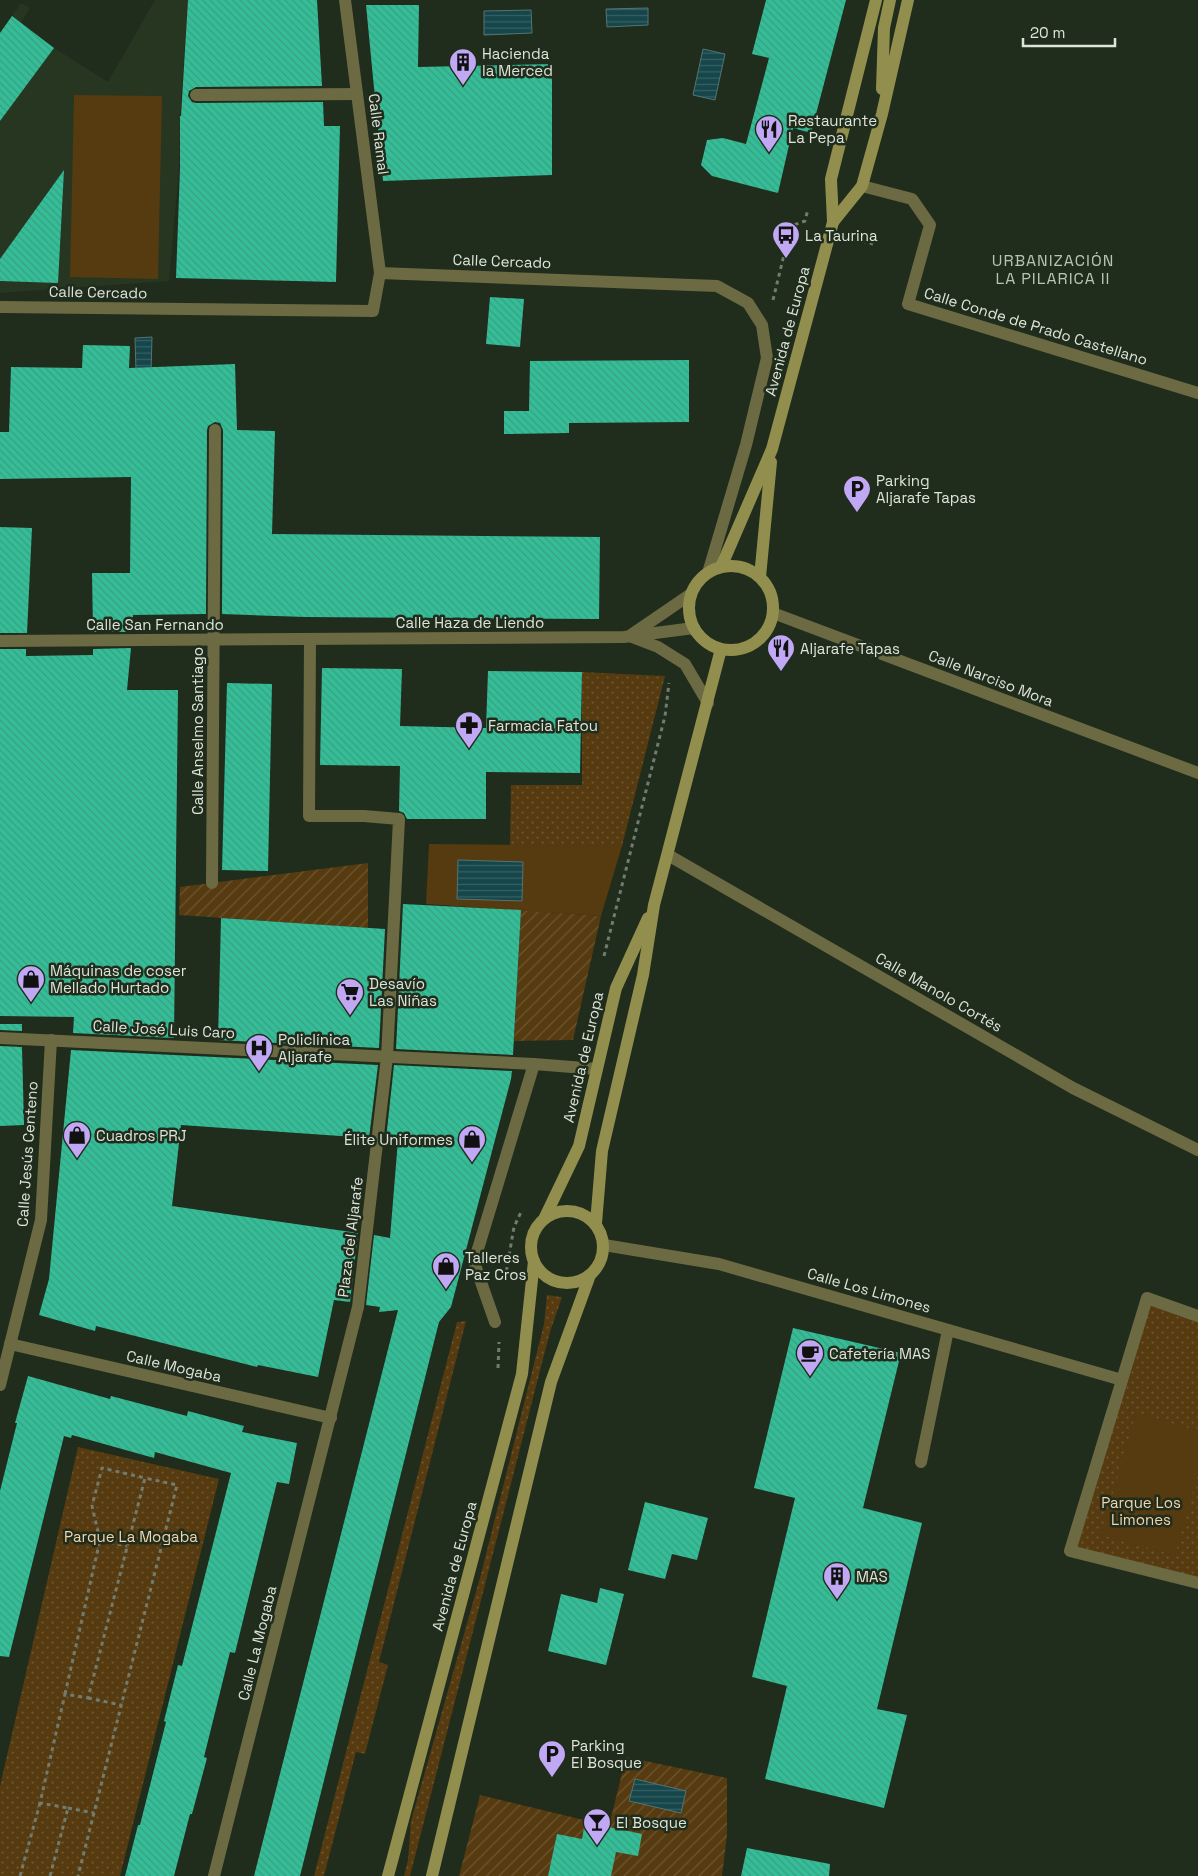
<svg xmlns="http://www.w3.org/2000/svg" width="1198" height="1876" font-family="'Space Grotesk',sans-serif">
<defs>
<pattern id="grass-dots" width="8" height="8" patternUnits="userSpaceOnUse" patternTransform="scale(1.25)"><rect width="8" height="8" fill="#563a10"/><path d="M2 2h.1M6 6h.1" fill="none" stroke="#6e5632" stroke-width="1.8" stroke-linecap="round"/></pattern>
<pattern id="garden-furrows" width="10" height="10" patternUnits="userSpaceOnUse" patternTransform="scale(1.25)"><rect width="10" height="10" fill="#563a10"/><path d="M-1 1l2-2M0 10L10 0M9 11l2-2" fill="none" stroke="#6e5632"/></pattern>
<pattern id="water-rules" width="6" height="5" patternUnits="userSpaceOnUse" patternTransform="scale(1.25)"><rect width="6" height="5" fill="#16464a"/><path d="M0 2.5h6" fill="none" stroke="#376164"/></pattern>
<pattern id="building-back-hatch" width="6" height="6" patternUnits="userSpaceOnUse" patternTransform="scale(1.25)"><rect width="6" height="6" fill="#35bd97"/><path d="M-1 5l2 2M0 0l6 6M5-1l2 2" fill="none" stroke="#389f82"/></pattern>
</defs>
<rect width="100%" height="100%" fill="#202c1c"/>
<!-- built -->
<path fill="#263621" d="M 155,0 L 188,0 L 180,116 L 179,169 L 169,281 L 0,293 L 0,33 L 21,3 L 30,8 L 21,23 L 54,48 L 108,82 Z"/>
<!-- grass -->
<g fill="url(#grass-dots)">
<path d="M 582,672 L 665,676 L 622,846 L 510,846 L 511,785 L 582,785 Z"/>
<path d="M 547,1295 L 562,1297 L 550,1332 L 410,1876 L 404,1876 L 408,1860 L 411,1821 L 481,1574 L 544,1324 Z"/>
<path d="M 1147,1298 L 1198,1316 L 1198,1583 L 1070,1551 Z"/>
<path d="M 466,1321 L 379,1662 L 388,1665 L 365,1754 L 356,1752 L 324,1876 L 314,1876 L 457,1322 Z"/>
<path d="M 78,1447 L 219,1479 L 120,1876 L 0,1876 L 0,1786 Z"/>
</g>
<!-- garden -->
<g fill="url(#garden-furrows)">
<path d="M 368,863 L 368,928 L 179,915 L 180,887 Z"/>
<path d="M 521,910 L 601,916 L 573,1040 L 514,1041 Z"/>
<path d="M 626,1757 L 727,1778 L 727,1835 L 722,1876 L 459,1876 L 480,1795 L 609,1826 Z"/>
</g>
<!-- pitch -->
<g fill="#563a10">
<path d="M 74,95 L 162,96 L 158,279 L 70,277 Z"/>
<path d="M 429,844 L 622,846 L 601,916 L 426,904 Z"/>
<path d="M 1136,1413 L 1198,1431 L 1198,1474 L 1175,1555 L 1101,1535 Z"/>
</g>
<!-- water -->
<g fill="url(#water-rules)" stroke="#527575">
<path d="M 648,8 L 648,25 L 607,27 L 606,9 Z"/>
<path d="M 531,10 L 532,33 L 484,35 L 484,11 Z"/>
<path d="M 703,49 L 725,54 L 715,100 L 693,95 Z"/>
<path d="M 152,337 L 151,371 L 136,371 L 135,338 Z"/>
<path d="M 458,860 L 523,862 L 522,901 L 457,899 Z"/>
<path d="M 635,1779 L 686,1791 L 681,1813 L 629,1801 Z"/>
</g>
<!-- building -->
<g fill="url(#building-back-hatch)">
<path d="M 188,0 L 317,0 L 322,86 L 196,87 L 189,91 L 188,96 L 192,102 L 196,103 L 323,102 L 324,126 L 340,126 L 336,282 L 176,278 L 180,169 L 180,116 L 181,116 Z"/>
<path d="M 766,0 L 846,0 L 811,133 L 793,128 L 778,193 L 712,176 L 701,165 L 707,140 L 723,138 L 746,144 L 769,58 L 752,54 Z"/>
<path d="M 366,5 L 419,5 L 418,67 L 552,64 L 552,175 L 383,181 Z"/>
<path d="M 12,16 L 54,48 L 0,121 L 0,33 Z"/>
<path d="M 64,170 L 58,283 L 0,281 L 0,259 Z"/>
<path d="M 490,297 L 524,299 L 520,347 L 486,344 Z"/>
<path d="M 83,345 L 130,346 L 129,368 L 235,364 L 237,430 L 275,431 L 272,534 L 600,537 L 599,619 L 305,617 L 222,614 L 223,430 L 220,423 L 215,422 L 208,426 L 207,430 L 206,614 L 133,615 L 132,632 L 93,632 L 92,573 L 130,573 L 131,477 L 0,479 L 0,432 L 9,432 L 11,367 L 82,368 Z"/>
<path d="M 689,360 L 689,422 L 569,423 L 569,433 L 504,434 L 504,411 L 529,411 L 530,361 Z"/>
<path d="M 0,527 L 32,528 L 27,633 L 0,633 Z"/>
<path d="M 131,648 L 127,690 L 178,690 L 174,1038 L 73,1033 L 74,1017 L 0,1016 L 0,649 L 26,649 L 26,656 L 93,655 L 93,649 Z"/>
<path d="M 322,668 L 402,669 L 400,726 L 486,728 L 488,671 L 582,672 L 580,773 L 486,772 L 486,819 L 407,819 L 404,813 L 399,811 L 400,766 L 320,765 Z"/>
<path d="M 227,683 L 272,684 L 268,871 L 222,870 Z"/>
<path d="M 403,904 L 521,910 L 513,1055 L 396,1049 Z"/>
<path d="M 221,918 L 385,929 L 379,1048 L 218,1040 Z"/>
<path d="M 0,1024 L 22,1024 L 22,1031 L 0,1030 Z"/>
<path d="M 0,1046 L 22,1047 L 24,1125 L 0,1126 Z"/>
<path d="M 71,1050 L 378,1065 L 369,1138 L 181,1125 L 172,1206 L 358,1233 L 350,1302 L 334,1300 L 318,1377 L 258,1365 L 257,1367 L 96,1326 L 95,1331 L 39,1315 L 49,1279 Z"/>
<path d="M 394,1065 L 512,1071 L 511,1079 L 451,1307 L 439,1322 L 300,1876 L 254,1876 L 398,1310 L 379,1312 L 380,1307 L 366,1305 L 374,1235 L 390,1238 L 398,1140 L 386,1139 Z"/>
<path d="M 793,1328 L 901,1353 L 863,1508 L 922,1523 L 877,1709 L 907,1715 L 884,1808 L 765,1779 L 787,1686 L 752,1677 L 795,1498 L 754,1488 Z"/>
<path d="M 28,1376 L 110,1399 L 111,1396 L 187,1416 L 188,1411 L 244,1426 L 242,1432 L 297,1443 L 289,1484 L 277,1482 L 235,1653 L 230,1652 L 204,1757 L 207,1758 L 192,1814 L 190,1814 L 174,1876 L 125,1876 L 138,1825 L 140,1825 L 166,1722 L 164,1721 L 178,1665 L 182,1666 L 231,1473 L 155,1452 L 154,1458 L 72,1435 L 71,1438 L 64,1436 L 9,1657 L 0,1656 L 0,1491 L 17,1423 L 15,1423 Z"/>
<path d="M 645,1502 L 708,1518 L 697,1560 L 672,1554 L 665,1579 L 628,1570 Z"/>
<path d="M 600,1588 L 624,1594 L 606,1665 L 548,1651 L 561,1594 L 597,1603 Z"/>
<path d="M 585,1822 L 642,1834 L 638,1856 L 616,1852 L 611,1876 L 548,1876 L 557,1834 L 582,1839 Z"/>
<path d="M 747,1848 L 830,1864 L 829,1876 L 741,1876 Z"/>
</g>
<g fill="none" stroke-linecap="round" stroke-linejoin="round">
<!-- path -->
<g stroke="#727c6e" stroke-width="3" stroke-dasharray="4 4" stroke-linecap="butt">
<path d="M 862,241 L 873,244"/>
<path d="M 773,300 L 791,226 L 805,221 L 808,209"/>
<path d="M 604,956 L 665,716 L 669,683"/>
<path d="M 505,1279 L 514,1227 L 522,1210"/>
<path d="M 498,1368 L 499,1342"/>
<path d="M 100,1540 L 92,1506 L 102,1468 L 145,1478"/>
<path d="M 65,1694 L 100,1540 L 127,1546"/>
<path d="M 88,1698 L 121,1705"/>
<path d="M 68,1808 L 94,1813"/>
<path d="M 20,1876 L 40,1803"/>
<path d="M 50,1876 L 68,1808 L 40,1803 L 65,1694 L 88,1698 L 145,1478 L 177,1485 L 78,1876"/>
</g>
<!-- lane -->
<g stroke="#6c6a42" stroke-width="12">
<path d="M 495,1322 L 474,1262 L 534,1064"/>
<path d="M 921,1462 L 948,1330"/>
</g>
<!-- street -->
<g stroke="#6c6a42" stroke-width="12">
<path d="M 345,0 L 380,273"/>
<path d="M 196,95 L 357,94"/>
<path d="M 862,186 L 912,199 L 930,225 L 908,304 L 1198,393"/>
<path d="M 0,307 L 373,311 L 380,273 L 717,286 L 748,303 L 762,325 L 767,358 L 746,445 L 708,573"/>
<path d="M 773,613 L 1198,773"/>
<path d="M 631,635 L 691,594"/>
<path d="M 632,637 L 658,647 L 685,664 L 708,703"/>
<path d="M 0,641 L 624,637 L 694,628"/>
<path d="M 668,855 L 1073,1088 L 1198,1150"/>
<path d="M 212,883 L 215,430"/>
<path d="M 0,1038 L 534,1064 L 597,1069"/>
<path d="M 604,1245 L 719,1264 L 1122,1380"/>
<path d="M 1198,1316 L 1147,1298 L 1070,1551 L 1198,1583"/>
<path d="M 10,1344 L 331,1418"/>
<path d="M 0,1385 L 41,1220 L 51,1040"/>
<path d="M 214,1876 L 358,1307 L 387,1057 L 399,819 L 364,816 L 309,816 L 310,639"/>
</g>
<!-- secondary -->
<g stroke="#928f4e" stroke-width="12">
<path d="M 882,89 L 884,28 L 890,0"/>
<path d="M 833,222 L 862,186 L 882,114 L 908,0"/>
<circle cx="731" cy="608" r="42"/>
<path d="M 721,567 L 772,449 L 833,222 L 831,179 L 876,0"/>
<path d="M 760,577 L 771,462"/>
<circle cx="567" cy="1247" r="36"/>
<path d="M 545,1217 L 579,1146 L 616,988 L 648,918"/>
<path d="M 596,1223 L 602,1151 L 643,975 L 654,905 L 721,649"/>
<path d="M 388,1876 L 522,1374 L 534,1261"/>
<path d="M 432,1876 L 551,1382 L 590,1275"/>
</g>
</g>
<!-- icons -->
<defs>
<g id="building-pin" transform="scale(1.4375)"><path d="M0 17L-7.5 6A9.5 9.5 0 1 1 7.5 6Z" fill="#c0a8f4" stroke="#202c1c"/><path d="M-4-6H4V6H1V3H-1V6H-4ZM-2.5-4.3h1.7v1.8h-1.7ZM.8-4.3h1.7v1.8H.8ZM-2.5-1h1.7V.8h-1.7ZM.8-1h1.7V.8H.8Z" fill="#111"/></g>
<g id="restaurant-pin" transform="scale(1.4375)"><path d="M0 17L-7.5 6A9.5 9.5 0 1 1 7.5 6Z" fill="#c0a8f4" stroke="#202c1c"/><path d="M-5-6h1v4h1v-4h1v4h1v-4h1v5L-1.5 .5V6h-2V.5L-5-1ZM5-6V6H3V1.5H1.5Q1.5-4 5-6Z" fill="#111"/></g>
<g id="bus-pin" transform="scale(1.4375)"><path d="M0 17L-7.5 6A9.5 9.5 0 1 1 7.5 6Z" fill="#c0a8f4" stroke="#202c1c"/><path d="M-5-6H5V4H4V6H2V4H-2V6H-4V4H-5ZM-3.5-4V0h7V-4ZM-3.5 1.2v1.5H-2V1.2ZM2 1.2v1.5H3.5V1.2Z" fill="#111"/></g>
<g id="parking-pin" transform="scale(1.4375)"><path d="M0 17L-7.5 6A9.5 9.5 0 1 1 7.5 6Z" fill="#c0a8f4" stroke="#202c1c"/><path d="M-3.5-5.5H1a3.5 3.5 0 0 1 0 7H-1V5.5H-3.5ZM-1-3.4V-.6H.8a1.4 1.4 0 0 0 0-2.8Z" fill="#111"/></g>
<g id="pharmacy-pin" transform="scale(1.4375)"><path d="M0 17L-7.5 6A9.5 9.5 0 1 1 7.5 6Z" fill="#c0a8f4" stroke="#202c1c"/><path d="M-2-6h4v4h4v4h-4v4h-4v-4h-4v-4h4Z" fill="#111"/></g>
<g id="shop-pin" transform="scale(1.4375)"><path d="M0 17L-7.5 6A9.5 9.5 0 1 1 7.5 6Z" fill="#c0a8f4" stroke="#202c1c"/><path d="M-5-2.5h2.3a2.7 3.5 0 0 1 5.4 0H5L5.5 6h-11ZM-1.5-2.5h3a1.5 2.3 0 0 0-3 0Z" fill="#111"/></g>
<g id="supermarket-pin" transform="scale(1.4375)"><path d="M0 17L-7.5 6A9.5 9.5 0 1 1 7.5 6Z" fill="#c0a8f4" stroke="#202c1c"/><path d="M-6-5.5h2.5l.6 2H6L4.5 2H-2.5L-4.4-4H-6ZM-1.5 3.2a1.3 1.3 0 1 0 .1 0ZM3 3.2a1.3 1.3 0 1 0 .1 0Z" fill="#111"/></g>
<g id="hospital-pin" transform="scale(1.4375)"><path d="M0 17L-7.5 6A9.5 9.5 0 1 1 7.5 6Z" fill="#c0a8f4" stroke="#202c1c"/><path d="M-5-5h3v3.5h4V-5h3V5h-3V1.5h-4V5h-3Z" fill="#111"/></g>
<g id="cafe-pin" transform="scale(1.4375)"><path d="M0 17L-7.5 6A9.5 9.5 0 1 1 7.5 6Z" fill="#c0a8f4" stroke="#202c1c"/><path d="M-5.5-4.5H6V0H3Q3 3.5 0 3.5H-2.5Q-5.5 3.5-5.5 0ZM3-3.2v2h1.7v-2ZM-6 4.5H4V6H-6Z" fill="#111"/></g>
<g id="bar-pin" transform="scale(1.4375)"><path d="M0 17L-7.5 6A9.5 9.5 0 1 1 7.5 6Z" fill="#c0a8f4" stroke="#202c1c"/><path d="M-6-5H6L.8 .8V4.5H3.5V6h-7V4.5H-.8V.8Z" fill="#111"/></g>
</defs>
<g fill-rule="evenodd">
<use href="#building-pin" x="463" y="62"/>
<use href="#restaurant-pin" x="769" y="129"/>
<use href="#bus-pin" x="786" y="235"/>
<use href="#parking-pin" x="857" y="489"/>
<use href="#restaurant-pin" x="781" y="648"/>
<use href="#pharmacy-pin" x="469" y="725"/>
<use href="#shop-pin" x="31" y="979"/>
<use href="#supermarket-pin" x="350" y="992"/>
<use href="#hospital-pin" x="259" y="1048"/>
<use href="#shop-pin" x="77" y="1135"/>
<use href="#shop-pin" x="472" y="1139"/>
<use href="#shop-pin" x="446" y="1266"/>
<use href="#cafe-pin" x="810" y="1353"/>
<use href="#building-pin" x="837" y="1576"/>
<use href="#parking-pin" x="552" y="1754"/>
<use href="#bar-pin" x="597" y="1822"/>
</g>
<g text-anchor="middle" dominant-baseline="central" stroke-width="5" stroke-linejoin="round" paint-order="stroke">
<!-- poi labels -->
<g font-size="15" fill="#dde4da" stroke="#202c1c" text-anchor="start">
<text x="482" y="53">Hacienda<tspan x="482" dy="17">la Merced</tspan></text>
<text x="788" y="120">Restaurante<tspan x="788" dy="17">La Pepa</tspan></text>
<text x="805" y="235">La Taurina</text>
<text x="876" y="480">Parking<tspan x="876" dy="17">Aljarafe Tapas</tspan></text>
<text x="800" y="648">Aljarafe Tapas</text>
<text x="488" y="725">Farmacia Fatou</text>
<text x="50" y="970">Máquinas de coser<tspan x="50" dy="17">Mellado Hurtado</tspan></text>
<text x="369" y="983">Desavío<tspan x="369" dy="17">Las Niñas</tspan></text>
<text x="278" y="1039">Policlínica<tspan x="278" dy="17">Aljarafe</tspan></text>
<text x="96" y="1135">Cuadros PRJ</text>
<text x="453" y="1139" text-anchor="end">Élite Uniformes</text>
<text x="465" y="1257">Talleres<tspan x="465" dy="17">Paz Cros</tspan></text>
<text x="829" y="1353">Cafetería MAS</text>
<text x="856" y="1576">MAS</text>
<text x="571" y="1745">Parking<tspan x="571" dy="17">El Bosque</tspan></text>
<text x="616" y="1822">El Bosque</text>
</g>
<!-- street labels -->
<g font-size="15" fill="#dde4da" stroke="#202c1c">
<text transform="translate(379 134) rotate(83)">Calle Ramal</text>
<text transform="translate(502 261) rotate(2)">Calle Cercado</text>
<text transform="translate(98 292) rotate(1)">Calle Cercado</text>
<text transform="translate(1036 326) rotate(17)">Calle Conde de Prado Castellano</text>
<text transform="translate(787 331) rotate(-75)">Avenida de Europa</text>
<text x="470" y="622">Calle Haza de Liendo</text>
<text x="155" y="624">Calle San Fernando</text>
<text transform="translate(991 678) rotate(21)">Calle Narciso Mora</text>
<text transform="translate(197 731) rotate(-90)">Calle Anselmo Santiago</text>
<text transform="translate(939 992) rotate(30)">Calle Manolo Cortés</text>
<text transform="translate(164 1029) rotate(3)">Calle José Luis Caro</text>
<text transform="translate(583 1057) rotate(-77)">Avenida de Europa</text>
<text transform="translate(27 1154) rotate(-86)">Calle Jesús Centeno</text>
<text transform="translate(350 1237) rotate(-83)">Plaza del Aljarafe</text>
<text transform="translate(869 1290) rotate(16)">Calle Los Limones</text>
<text transform="translate(174 1366) rotate(13)">Calle Mogaba</text>
<text transform="translate(454 1566) rotate(-75)">Avenida de Europa</text>
<text transform="translate(257 1643) rotate(-76)">Calle La Mogaba</text>
</g>
<!-- park labels -->
<g font-size="15" fill="#f3d4ac" stroke="#202c1c">
<text x="1141" y="1502">Parque Los<tspan x="1141" dy="17">Limones</tspan></text>
<text x="131" y="1536">Parque La Mogaba</text>
</g>
<!-- neighbourhood labels -->
<g font-size="16" letter-spacing="1" fill="#b6c5b1" stroke="#202c1c">
<text x="1053" y="260">URBANIZACIÓN<tspan x="1053" dy="18">LA PILARICA II</tspan></text>
</g>
</g>
<!-- scale -->
<path d="M1023 38v8h92v-8" fill="none" stroke="#dde4da" stroke-width="2.5"/>
<text x="1030" y="38" font-size="15" fill="#dde4da" stroke="#202c1c" stroke-width="4" paint-order="stroke">20 m</text>
</svg>
